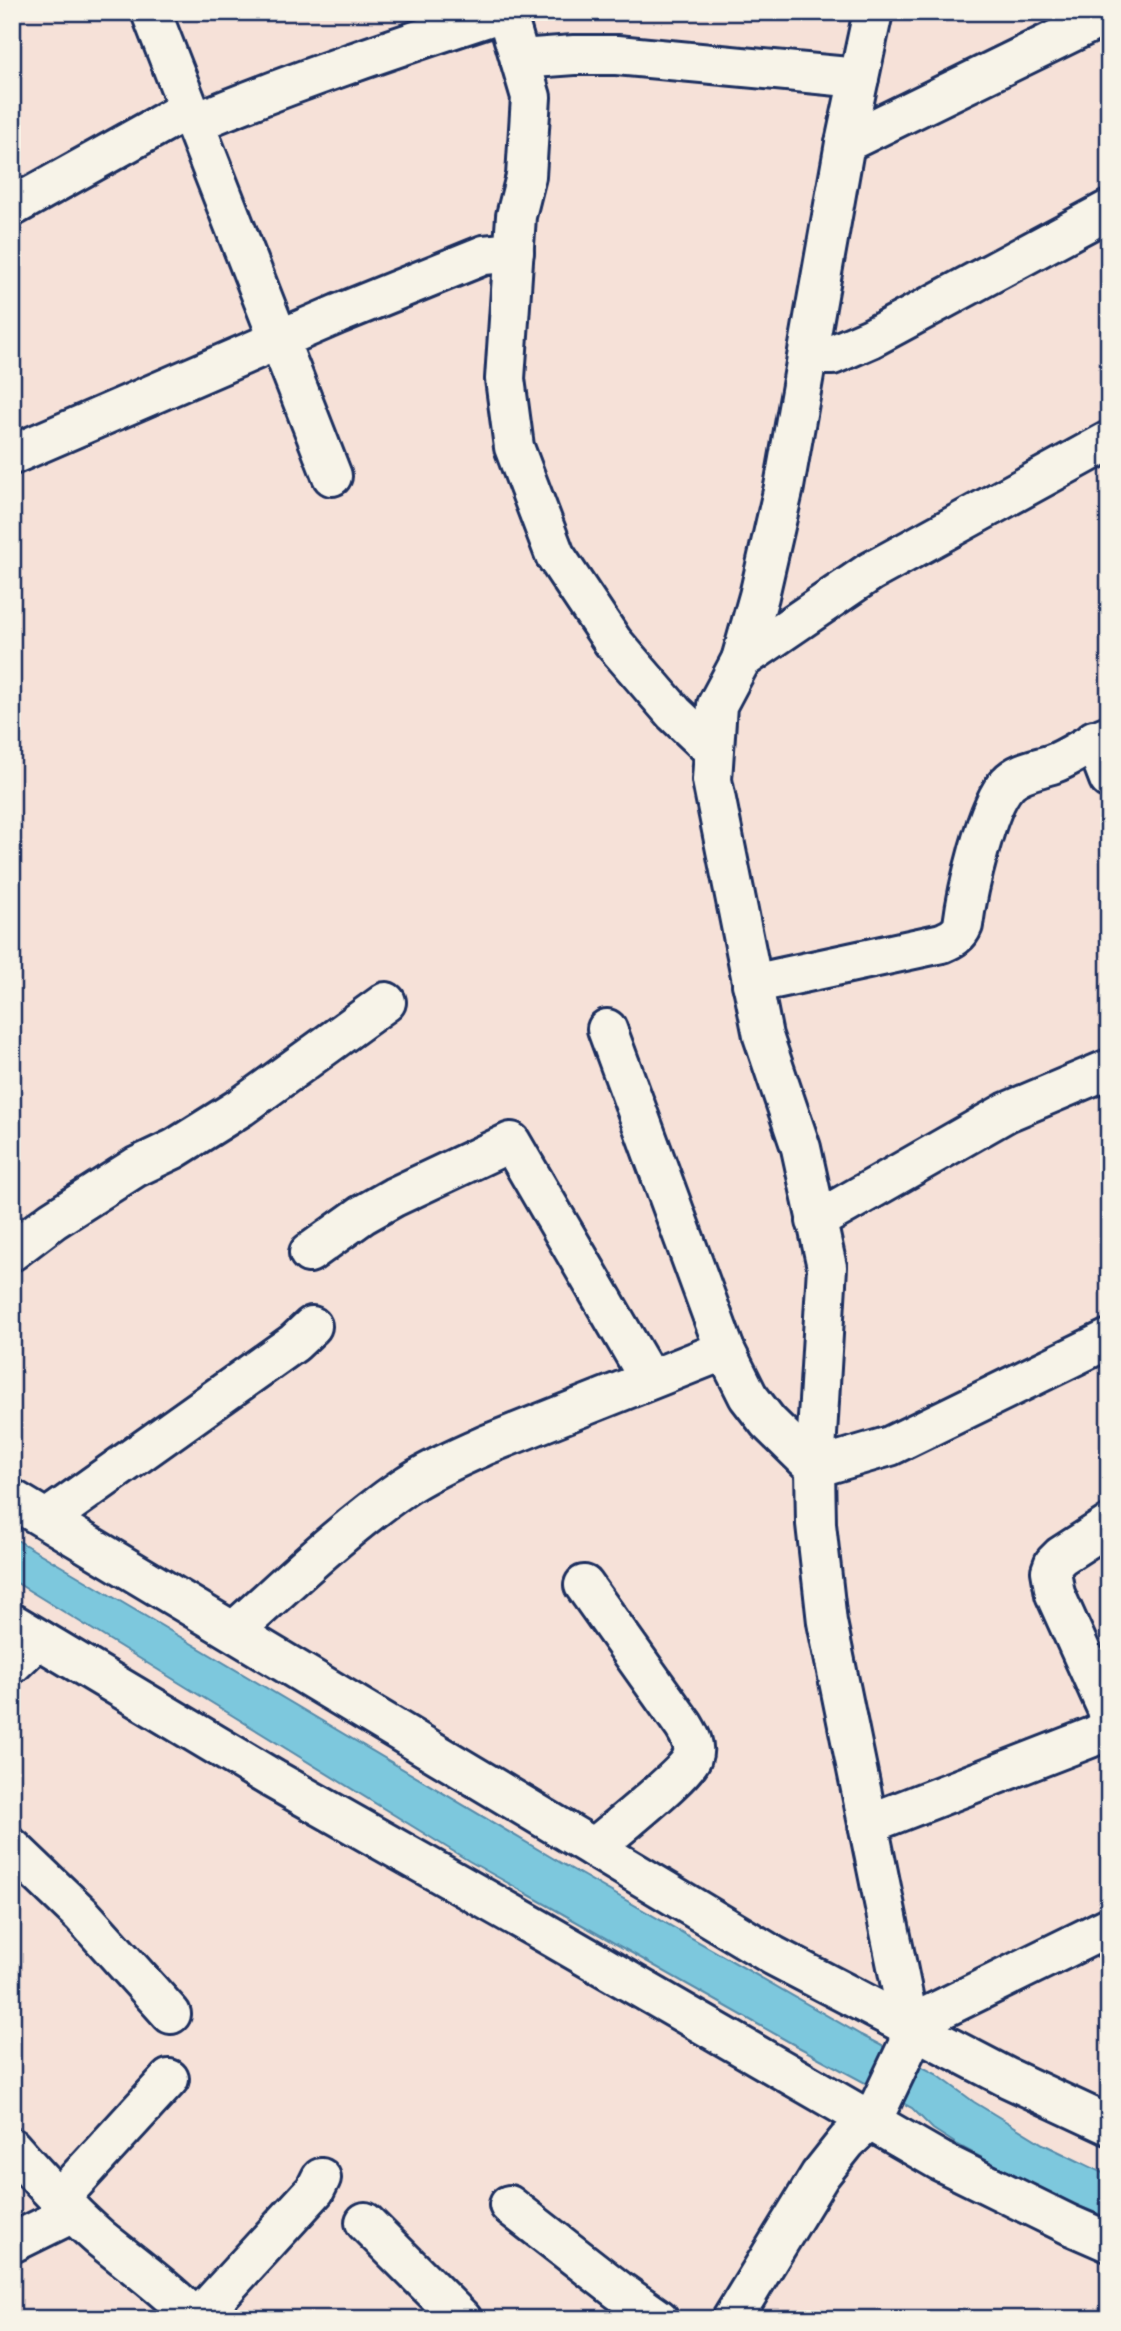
<svg xmlns="http://www.w3.org/2000/svg" width="1121" height="2331" font-family="Delius,sans-serif">
<rect width="100%" height="100%" fill="#f6e1d8"/>
<filter id="ink" filterUnits="userSpaceOnUse"><feTurbulence type="fractalNoise" baseFrequency=".0143" numOctaves="2"/><feDisplacementMap in="SourceGraphic" scale="14" xChannelSelector="R" yChannelSelector="G"/><feConvolveMatrix kernelMatrix="1 2 1 2 8 2 1 2 1" color-interpolation-filters="sRGB"/></filter>
<g filter="url(#ink)">
<!-- water -->
<path fill="#7dc8dd" stroke="#568baa" stroke-width="2" d="M 12,1537 L 561,1863 L 861,2035 L 936,2074 L 974,2102 L 1043,2144 L 1109,2176 L 1109,2218 L 1051,2195 L 958,2145 L 933,2129 L 912,2108 L 791,2043 L 469,1861 L 12,1580 Z"/>
<g fill="none" stroke-linecap="round" stroke-linejoin="round">
<!-- minor casing -->
<g stroke="#1b2f5e" stroke-width="44">
<g id="minor">
<path d="M 151,12 L 332,476"/>
<path d="M 506,12 L 531,97 L 526,176 L 516,216 L 505,379 L 514,447 L 555,555 L 613,642 L 674,713 L 713,750"/>
<path d="M 520,59 L 574,55 L 617,55 L 859,78"/>
<path d="M 194,123 C 295,81 399,46 503,12"/>
<path d="M 845,143 L 1109,14"/>
<path d="M 12,207 L 188,109"/>
<path d="M 808,355 L 832,355 L 871,338 L 1109,210"/>
<path d="M 12,455 L 338,314 L 484,255 L 514,252"/>
<path d="M 741,660 L 870,572 L 1109,441"/>
<path d="M 1094,740 L 1109,779"/>
<path d="M 752,984 L 942,943 C 952,939 959,935 963,925 C 967,893 986,805 1008,783 C 1019,771 1037,769 1052,764 C 1072,757 1089,742 1109,735"/>
<path d="M 607,1029 L 725,1350 L 748,1396 L 768,1422 L 815,1468 L 890,1446 L 1109,1339"/>
<path d="M 816,1221 L 1007,1112 L 1109,1069"/>
<path d="M 12,1251 L 53,1220 L 136,1167 L 174,1149 L 241,1107 L 386,1002"/>
<path d="M 309,1253 L 362,1215 L 394,1197 L 511,1142 L 649,1379"/>
<path d="M 12,1499 L 774,1956 L 1008,2078 L 1109,2125"/>
<path d="M 47,1519 L 294,1343 L 312,1326"/>
<path d="M 584,1585 L 684,1726 C 690,1736 696,1746 692,1757 C 687,1773 611,1833 594,1848"/>
<path d="M 12,1623 L 273,1779 L 540,1930 L 940,2161 L 1070,2225 L 1109,2242"/>
<path d="M 234,1631 C 289,1582 343,1529 404,1487 C 429,1470 458,1458 486,1445 L 725,1350"/>
<path d="M 12,1664 L 38,1639"/>
<path d="M 868,1824 L 1090,1738 C 1105,1732 1111,1724 1107,1709 L 1055,1594 L 1051,1571 L 1054,1563 L 1061,1556 L 1109,1525"/>
<path d="M 12,1848 L 82,1915 L 171,2014"/>
<path d="M 909,2025 L 1109,1927"/>
<path d="M 12,2148 C 40,2180 68,2210 100,2238 C 132,2264 167,2289 196,2319"/>
<path d="M 58,2200 L 169,2079"/>
<path d="M 509,2205 L 618,2290 L 659,2319"/>
<path d="M 365,2222 L 462,2319"/>
<path d="M 12,2243 L 73,2213"/>
<path d="M 197,2319 L 315,2190 L 321,2178"/>
<path d="M 732,2319 L 820,2175 L 847,2141 L 862,2127 L 880,2104 L 908,2045 L 909,2025 L 827,1622 L 816,1524 L 815,1468 L 827,1267 L 801,1148 L 763,1036 L 712,780 L 717,705 L 741,660 L 759,596 L 784,487 L 845,143 L 873,12"/>
</g>
</g>
<!-- minor -->
<use href="#minor" stroke="#f7f3e8" stroke-width="38"/>
</g>
</g>
<!-- margin -->
<rect width="1121" height="2331" fill="none" stroke="#f7f3e8" stroke-width="42"/>
<rect x="21" y="21" width="1079" height="2289" fill="none" stroke="#1b2f5e" stroke-width="2.5" filter="url(#ink)"/>
</svg>
